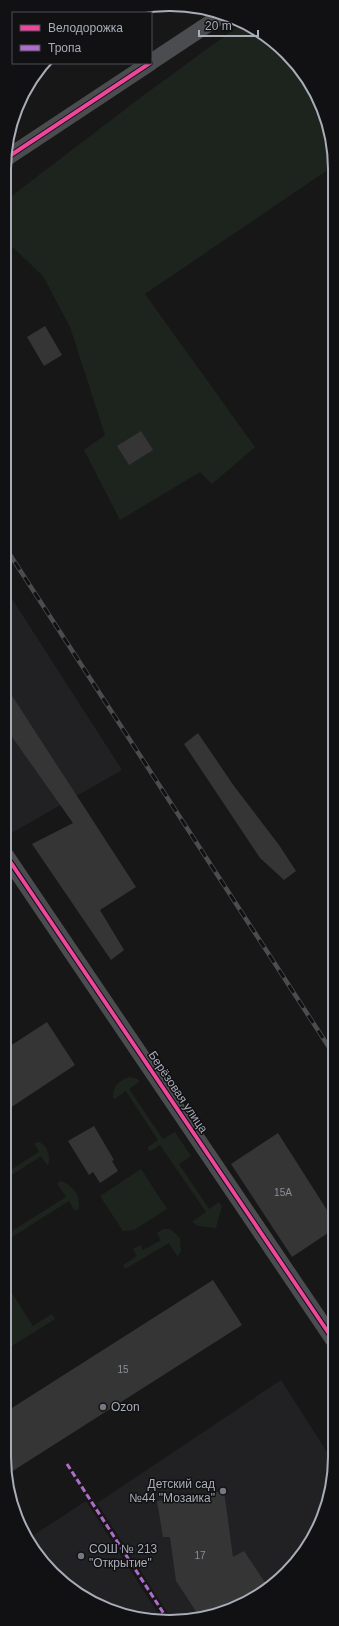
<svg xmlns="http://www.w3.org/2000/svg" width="339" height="1626" font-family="Helvetica,sans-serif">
<rect width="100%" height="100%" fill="#171717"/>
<!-- built -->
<g fill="#212123">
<path d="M 5,588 L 122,770 L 8,835 L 5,830 Z"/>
<path d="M 281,1380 L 334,1463 L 334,1478 L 313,1539 L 278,1581 L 222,1613 L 172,1620 L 97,1503 Z"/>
<path d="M 86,1501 L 163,1621 L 106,1609 L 52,1573 L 29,1538 Z"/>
</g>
<!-- green -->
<g fill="#1d241e">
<path d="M 244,22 L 287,53 L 322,106 L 335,165 L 145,294 L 255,447 L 212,484 L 200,472 L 120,520 L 84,450 L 105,435 L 70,327 L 43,276 L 5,240 L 5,201 L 140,98 Z"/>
<path d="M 130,1077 L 138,1079 L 139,1082 L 129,1089 L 163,1139 L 175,1132 L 191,1156 L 179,1164 L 209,1209 L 219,1202 L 222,1206 L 216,1228 L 198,1226 L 192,1222 L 206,1212 L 160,1145 L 151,1151 L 148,1150 L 148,1147 L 158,1140 L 126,1091 L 114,1099 L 113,1097 C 113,1085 120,1080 130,1077 Z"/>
<path d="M 39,1142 C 48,1146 49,1154 49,1163 L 47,1165 L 41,1156 L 4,1180 L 4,1174 L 39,1152 L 34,1143 Z"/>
<path d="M 141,1169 L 167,1209 L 134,1230 L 123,1231 L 100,1196 Z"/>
<path d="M 61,1181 C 73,1186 80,1194 79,1208 L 75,1211 L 69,1201 L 4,1242 L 4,1236 L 66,1197 L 57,1183 Z"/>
<path d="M 163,1229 L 170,1229 L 180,1238 L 181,1252 L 177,1256 L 169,1243 L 125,1269 L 123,1265 L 137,1256 L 133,1249 L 140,1245 L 143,1250 L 161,1240 L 157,1233 Z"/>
<path d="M 4,1281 L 33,1326 L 52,1314 L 55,1319 L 4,1351 Z"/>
</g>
<!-- building -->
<g fill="#353536">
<path d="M 45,326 L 62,355 L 44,366 L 27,337 Z"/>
<path d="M 141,431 L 153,450 L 129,465 L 117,446 Z"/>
<path d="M 5,685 L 136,887 L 100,910 L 124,950 L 111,960 L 32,844 L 73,823 L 5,727 Z"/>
<path d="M 198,733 L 234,786 L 279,845 L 296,871 L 284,880 L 260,858 L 184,744 Z"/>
<path d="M 47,1022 L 75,1065 L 4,1112 L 4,1050 Z"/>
<path d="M 94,1126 L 114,1160 L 112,1161 L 118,1171 L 100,1183 L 93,1172 L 89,1175 L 68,1141 Z"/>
<path d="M 278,1133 L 334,1221 L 334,1229 L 292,1257 L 231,1164 Z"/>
<path d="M 213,1280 L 242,1325 L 8,1474 L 4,1456 L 4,1413 Z"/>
<path d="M 224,1491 L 233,1557 L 244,1551 L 268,1587 L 222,1613 L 199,1616 L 176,1581 L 170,1537 L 163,1537 L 157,1501 Z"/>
</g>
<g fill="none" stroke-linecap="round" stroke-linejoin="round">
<!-- minor -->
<g stroke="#4b4c50" stroke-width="16">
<path d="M 151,62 L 222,15"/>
<path d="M 5,159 L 150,63"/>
<path d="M 5,854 L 334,1341"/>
</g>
<!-- rail casing -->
<g stroke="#4b4c4f" stroke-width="4.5">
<path id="rail" d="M 5,547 L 334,1055"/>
</g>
<!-- rail -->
<use href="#rail" stroke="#111113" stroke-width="3" stroke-dasharray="9" stroke-linecap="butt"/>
<!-- quiet -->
<path stroke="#b06ccc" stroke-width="3" stroke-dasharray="6 3" stroke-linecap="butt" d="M 67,1464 L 168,1620"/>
<!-- cycleway casing -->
<g stroke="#111113" stroke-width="6">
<g id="cycleway">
<path d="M 5,159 L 150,63"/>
<path d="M 5,854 L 334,1341"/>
</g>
</g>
<!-- cycleway -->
<use href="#cycleway" stroke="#ed469a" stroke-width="4"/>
</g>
<!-- markers -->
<g fill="#757880" stroke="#111113" stroke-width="1.5">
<circle cx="103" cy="1407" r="4"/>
<circle cx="223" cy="1491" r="4"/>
<circle cx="81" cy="1556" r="4"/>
</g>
<g text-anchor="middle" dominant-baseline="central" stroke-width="3" stroke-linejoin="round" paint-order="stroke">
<!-- number labels -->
<g font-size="10" fill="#8b8f98">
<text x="283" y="1192">15А</text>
<text x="123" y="1369">15</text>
<text x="200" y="1555">17</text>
</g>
<!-- street labels -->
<g font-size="12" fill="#a8adb8" stroke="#111113">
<text transform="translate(178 1092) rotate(56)">Берёзовая улица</text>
</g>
<!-- poi labels -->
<g font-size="12" fill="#a8adb8" stroke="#111113" text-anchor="start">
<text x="111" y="1407">Ozon</text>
<text x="215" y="1484" text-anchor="end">Детский сад<tspan x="215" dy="14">№44 "Мозаика"</tspan></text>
<text x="89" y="1549">СОШ № 213<tspan x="89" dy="14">"Открытие"</tspan></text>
</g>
</g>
<!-- crop -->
<path d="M0 0H339V1626H0ZM169 11H170A158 158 0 0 1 328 169V1457A158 158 0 0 1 170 1615H169A158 158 0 0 1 11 1457V169A158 158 0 0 1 169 11Z" fill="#111113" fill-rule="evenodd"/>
<path fill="none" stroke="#a8adb8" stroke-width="2" d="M169 11H170A158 158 0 0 1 328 169V1457A158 158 0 0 1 170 1615H169A158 158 0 0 1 11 1457V169A158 158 0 0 1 169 11Z"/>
<!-- legend -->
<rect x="12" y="12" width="140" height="52" fill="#111113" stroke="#4d4f55"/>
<rect x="20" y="25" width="20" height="6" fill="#ed469a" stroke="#4d4f55"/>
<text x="48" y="32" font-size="12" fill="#a8adb8">Велодорожка</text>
<rect x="20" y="45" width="20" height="6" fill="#b06ccc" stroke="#4d4f55"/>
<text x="48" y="52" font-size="12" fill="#a8adb8">Тропа</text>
<!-- scale -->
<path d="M199 30v6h59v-6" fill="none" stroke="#a8adb8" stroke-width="2"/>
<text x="205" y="30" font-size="12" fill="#a8adb8" stroke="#111113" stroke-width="3" paint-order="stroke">20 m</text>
</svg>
